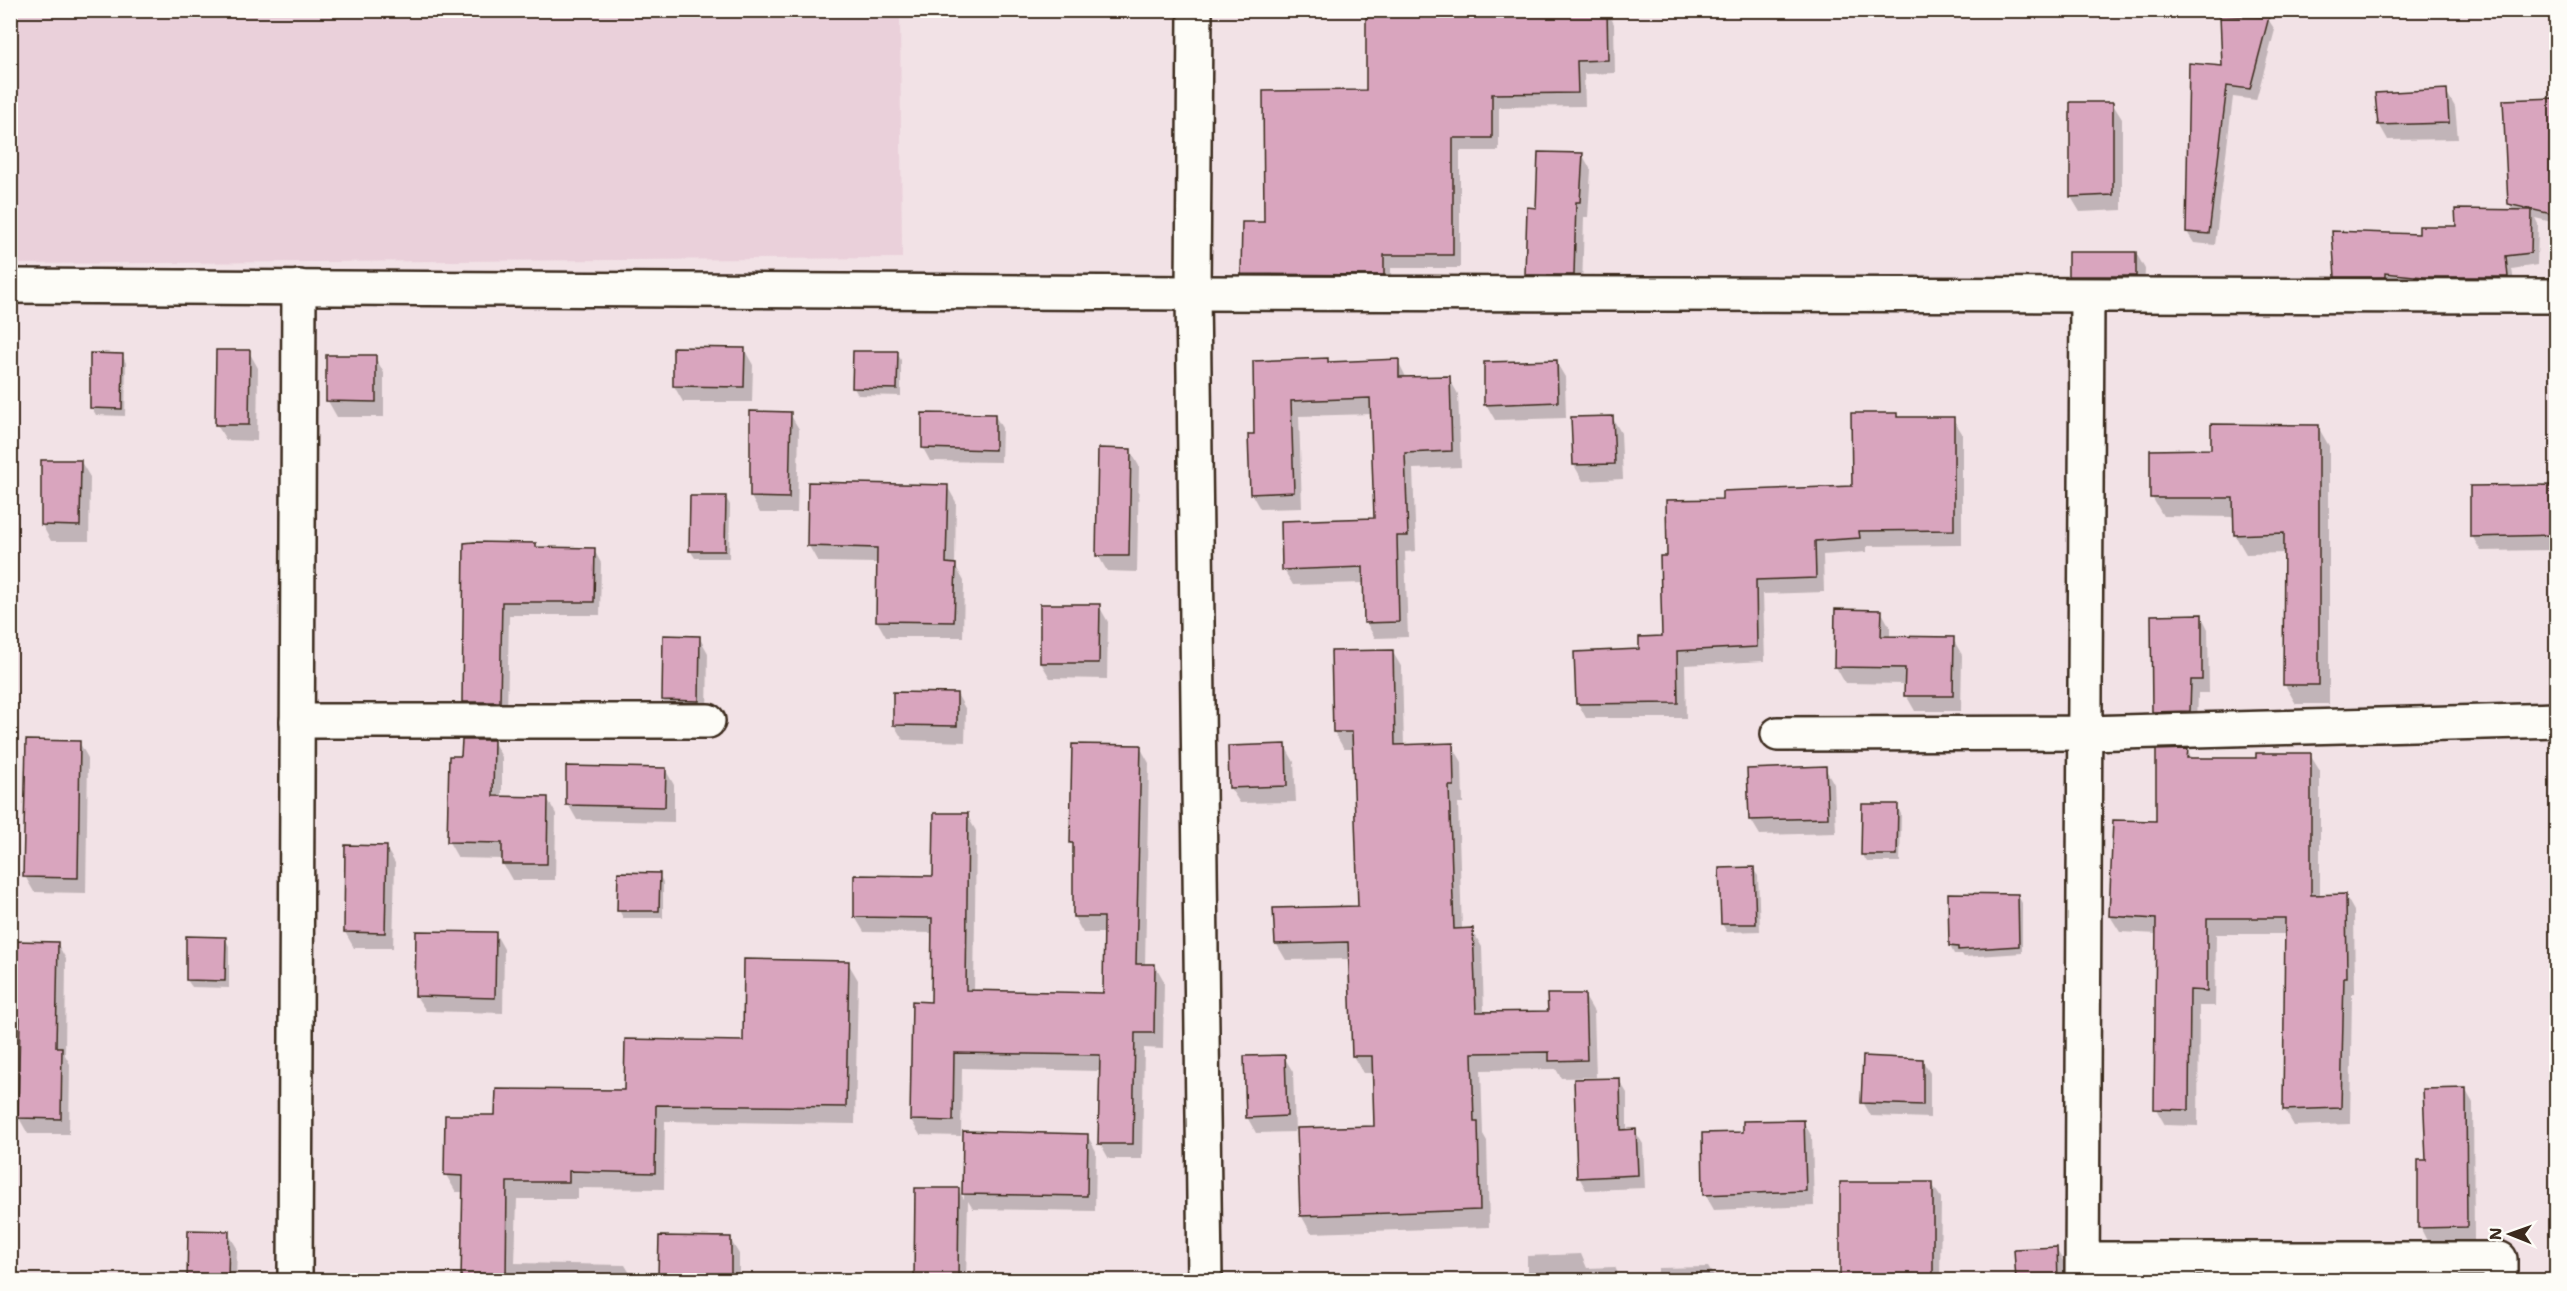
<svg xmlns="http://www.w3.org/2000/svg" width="2567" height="1291" font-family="'Shantell Sans',sans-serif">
<rect width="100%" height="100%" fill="#f2e2e6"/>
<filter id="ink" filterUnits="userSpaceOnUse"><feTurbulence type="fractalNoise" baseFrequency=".0167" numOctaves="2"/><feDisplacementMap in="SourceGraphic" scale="12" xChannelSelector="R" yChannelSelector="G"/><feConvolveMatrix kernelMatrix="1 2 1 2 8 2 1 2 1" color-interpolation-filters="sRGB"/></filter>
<g filter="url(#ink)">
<!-- built -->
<path fill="#ead0da" d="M 10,11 L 900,11 L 902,258 L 11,264 Z"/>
<!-- shadow -->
<g fill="#0003">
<path d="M 1367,10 L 1466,10 L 1466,16 L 1528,18 L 1607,10 L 1614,24 L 1615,73 L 1584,74 L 1585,106 L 1499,107 L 1499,151 L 1460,151 L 1460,268 L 1391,268 L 1391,288 L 1250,288 L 1242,274 L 1265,223 L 1368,91 Z"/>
<path d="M 2268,19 L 2275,30 L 2256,100 L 2233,97 L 2215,245 L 2194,243 L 2187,232 L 2224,68 Z"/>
<path d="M 2446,91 L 2455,107 L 2458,139 L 2388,140 L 2379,124 Z"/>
<path d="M 2556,99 L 2556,223 L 2535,218 L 2538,224 L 2537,265 L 2512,269 L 2515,289 L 2344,289 L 2337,276 L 2420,235 L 2514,212 L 2509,203 L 2504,101 Z"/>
<path d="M 2112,103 L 2122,119 L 2122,210 L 2080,212 L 2071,197 Z"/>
<path d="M 1582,154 L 1591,170 L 1588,217 L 1584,217 L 1582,290 L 1535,290 L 1526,275 L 1537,209 Z"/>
<path d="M 2136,253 L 2145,269 L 2144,292 L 2079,292 L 2069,276 Z"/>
<path d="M 744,349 L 753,365 L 752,402 L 683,402 L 674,386 Z"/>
<path d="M 249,352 L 258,368 L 257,441 L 226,440 L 217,425 Z"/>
<path d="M 897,353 L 901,360 L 901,396 L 858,395 L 854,388 Z"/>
<path d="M 122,355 L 126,363 L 125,416 L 96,415 L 92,408 Z"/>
<path d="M 375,357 L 384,373 L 384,417 L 337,417 L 328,401 Z"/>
<path d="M 1327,360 L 1329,363 L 1398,361 L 1407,379 L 1449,378 L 1458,394 L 1461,467 L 1413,469 L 1416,551 L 1405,552 L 1408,637 L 1375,638 L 1366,622 L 1365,583 L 1293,585 L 1284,570 L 1376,519 L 1372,414 L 1299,416 L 1302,508 L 1260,509 L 1251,493 L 1256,435 Z"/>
<path d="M 1556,362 L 1565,377 L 1566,418 L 1495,420 L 1486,404 Z"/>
<path d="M 752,413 L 790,414 L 799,429 L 797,513 L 760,513 L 751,497 Z"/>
<path d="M 1896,414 L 1898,418 L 1953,419 L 1962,433 L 1962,545 L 1867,546 L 1867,552 L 1823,555 L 1824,592 L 1763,594 L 1765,661 L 1685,665 L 1686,718 L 1586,718 L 1578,703 L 1641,651 L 1664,637 L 1668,557 L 1724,500 L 1854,488 Z"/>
<path d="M 995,416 L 1002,428 L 1001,462 L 930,461 L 923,448 Z"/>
<path d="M 1612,417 L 1621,433 L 1623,479 L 1583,481 L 1574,465 Z"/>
<path d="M 2318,427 L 2329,446 L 2329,704 L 2296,704 L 2285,685 L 2285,553 L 2246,554 L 2235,535 L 2235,517 L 2163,516 L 2152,497 L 2212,451 Z"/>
<path d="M 1130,450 L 1139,466 L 1137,572 L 1107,571 L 1098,555 Z"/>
<path d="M 81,462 L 90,477 L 89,541 L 51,541 L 42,525 Z"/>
<path d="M 947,486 L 956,502 L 955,565 L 964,581 L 963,637 L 886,637 L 877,621 L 878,563 L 818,562 L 809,546 Z"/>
<path d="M 2556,487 L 2556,550 L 2481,551 L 2472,536 L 2471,488 Z"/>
<path d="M 726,498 L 730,505 L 729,558 L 695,558 L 690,550 Z"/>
<path d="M 465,545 L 535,545 L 538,549 L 594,550 L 601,563 L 600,615 L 509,615 L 507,715 L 471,715 L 464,702 Z"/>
<path d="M 1099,606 L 1108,622 L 1107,679 L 1050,678 L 1041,663 Z"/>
<path d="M 1881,611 L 1890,627 L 1890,638 L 1953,639 L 1962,655 L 1961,711 L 1915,711 L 1906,695 L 1906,684 L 1845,683 L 1836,667 Z"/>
<path d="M 2201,615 L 2208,629 L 2209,693 L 2198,693 L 2197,724 L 2161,725 L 2154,712 L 2153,617 Z"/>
<path d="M 699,637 L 708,653 L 707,716 L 672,716 L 663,700 Z"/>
<path d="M 1392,651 L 1402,668 L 1404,746 L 1452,745 L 1462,762 L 1463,803 L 1458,803 L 1462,930 L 1472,930 L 1482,947 L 1484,1013 L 1549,1013 L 1584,995 L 1594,1012 L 1596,1077 L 1561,1078 L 1556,1069 L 1481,1070 L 1483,1134 L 1487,1141 L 1489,1227 L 1311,1233 L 1301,1215 L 1375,1127 L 1374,1073 L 1363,1073 L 1353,1056 L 1350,959 L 1286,960 L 1276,943 L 1359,907 L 1354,749 L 1344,749 L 1334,732 Z"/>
<path d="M 957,694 L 966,710 L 965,742 L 903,740 L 894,725 Z"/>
<path d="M 493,741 L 502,757 L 502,798 L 547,798 L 556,814 L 555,880 L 512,880 L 503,864 L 503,859 L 458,858 L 449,842 L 463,758 Z"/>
<path d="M 79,742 L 88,758 L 86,893 L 34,892 L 25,876 Z"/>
<path d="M 1285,746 L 1294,762 L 1296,802 L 1240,803 L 1230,788 Z"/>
<path d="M 1140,747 L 1149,763 L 1145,965 L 1155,965 L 1164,981 L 1163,1049 L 1144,1048 L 1142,1159 L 1109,1159 L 1100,1143 L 1101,1071 L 962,1068 L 961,1136 L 920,1135 L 911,1120 L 932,1003 L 933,933 L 864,932 L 855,917 L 934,877 L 967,815 L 976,831 L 974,992 L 1104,994 L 1105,933 L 1083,933 L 1074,917 L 1074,847 L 1072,842 Z"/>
<path d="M 2187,750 L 2192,759 L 2258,759 L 2310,755 L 2320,771 L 2320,896 L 2345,895 L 2354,911 L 2355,993 L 2352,993 L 2350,1124 L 2294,1126 L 2285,1110 L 2286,934 L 2216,934 L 2215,1006 L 2199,1006 L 2198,1126 L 2165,1125 L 2156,1109 L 2157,934 L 2120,932 L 2110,916 L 2157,822 Z"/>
<path d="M 1825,768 L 1834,784 L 1836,833 L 1760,835 L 1751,820 Z"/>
<path d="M 665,769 L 674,785 L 674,822 L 577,820 L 568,804 Z"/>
<path d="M 1897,806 L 1901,814 L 1900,862 L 1867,862 L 1862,854 Z"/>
<path d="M 386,848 L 395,863 L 393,948 L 354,948 L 345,932 Z"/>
<path d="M 1753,869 L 1758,876 L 1760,931 L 1727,932 L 1722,924 Z"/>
<path d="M 659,875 L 663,882 L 663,918 L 623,918 L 619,910 Z"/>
<path d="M 2018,896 L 2022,903 L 2022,953 L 1964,957 L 1962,954 L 1954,954 L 1950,946 Z"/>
<path d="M 495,933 L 504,949 L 503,1013 L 426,1011 L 416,996 Z"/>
<path d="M 225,938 L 229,946 L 229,988 L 192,987 L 187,980 Z"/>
<path d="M 57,943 L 66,959 L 65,1055 L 70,1064 L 69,1134 L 28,1134 L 19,1118 L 21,1029 L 15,1018 Z"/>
<path d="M 848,963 L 858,980 L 855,1124 L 665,1121 L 664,1189 L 578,1188 L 578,1199 L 517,1199 L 515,1263 L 625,1265 L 634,1280 L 463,1280 L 464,1192 L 456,1192 L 446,1175 L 497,1116 L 625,1092 L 745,1042 Z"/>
<path d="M 1284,1057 L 1293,1072 L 1295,1132 L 1256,1133 L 1247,1117 Z"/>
<path d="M 1922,1060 L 1930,1073 L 1930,1118 L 1871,1116 L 1863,1102 Z"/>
<path d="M 1619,1080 L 1627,1093 L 1627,1131 L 1635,1131 L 1643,1144 L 1645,1188 L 1586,1190 L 1579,1177 Z"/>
<path d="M 2465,1089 L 2473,1103 L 2474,1240 L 2427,1241 L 2420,1227 Z"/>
<path d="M 1803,1121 L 1812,1137 L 1814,1206 L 1714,1210 L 1705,1194 L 1745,1133 Z"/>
<path d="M 965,1133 L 1087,1135 L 1096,1151 L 1095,1211 L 973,1209 L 968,1201 L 966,1280 L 915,1280 L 958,1190 L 964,1199 Z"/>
<path d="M 1932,1184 L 1941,1198 L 1940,1280 L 1841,1280 Z"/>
<path d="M 228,1233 L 237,1248 L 236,1280 L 188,1280 Z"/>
<path d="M 730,1239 L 739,1254 L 739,1280 L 663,1280 L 659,1275 Z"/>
<path d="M 2056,1249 L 2065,1264 L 2066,1280 L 2017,1280 Z"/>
<path d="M 1581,1254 L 1587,1268 L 1615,1267 L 1621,1280 L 1527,1280 L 1527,1256 Z"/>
<path d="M 1708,1267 L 1716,1280 L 1658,1280 L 1658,1268 Z"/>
</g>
<!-- building -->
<g fill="#d9a5be" stroke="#3b2a1e" stroke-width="1.5">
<path d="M 1366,10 L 1526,16 L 1526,10 L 1607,10 L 1608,60 L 1577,61 L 1578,93 L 1492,94 L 1492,138 L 1453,138 L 1453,255 L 1384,255 L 1384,275 L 1241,274 L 1242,222 L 1264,222 L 1263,91 L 1366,90 Z"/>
<path d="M 2220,15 L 2269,17 L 2250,89 L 2227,86 L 2209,234 L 2186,232 L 2189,63 L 2222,66 Z"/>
<path d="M 2447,89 L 2449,123 L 2378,125 L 2375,93 Z"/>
<path d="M 2556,98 L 2556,215 L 2508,204 L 2503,100 Z"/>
<path d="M 2070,102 L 2113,102 L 2113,195 L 2070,197 Z"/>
<path d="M 1538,152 L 1583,153 L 1580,202 L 1576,202 L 1574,275 L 1525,275 L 1527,207 L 1536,208 Z"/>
<path d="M 2455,209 L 2532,210 L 2531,253 L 2506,256 L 2508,277 L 2424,277 L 2385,273 L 2385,277 L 2335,277 L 2332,231 L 2419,234 L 2419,226 L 2456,226 Z"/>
<rect x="2068" y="252" width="68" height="24"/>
<path d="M 673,347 L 745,348 L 744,387 L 673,386 Z"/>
<path d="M 216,350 L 250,350 L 249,425 L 215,425 Z"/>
<path d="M 853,351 L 898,351 L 897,389 L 852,388 Z"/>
<path d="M 90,353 L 123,354 L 122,409 L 90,408 Z"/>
<path d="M 326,355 L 376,355 L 376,402 L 326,401 Z"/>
<path d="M 1328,358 L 1328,362 L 1399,359 L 1399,377 L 1450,376 L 1452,451 L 1405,453 L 1408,536 L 1397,536 L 1399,622 L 1364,623 L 1363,567 L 1282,570 L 1281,521 L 1374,518 L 1370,398 L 1291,401 L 1294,492 L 1250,494 L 1248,434 L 1254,434 L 1253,361 Z"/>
<path d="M 1557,360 L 1558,402 L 1484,405 L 1484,362 Z"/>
<path d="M 750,411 L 791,412 L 789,498 L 750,497 Z"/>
<path d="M 922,413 L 995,414 L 995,450 L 922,448 Z"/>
<path d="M 1851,413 L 1897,413 L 1897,417 L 1954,417 L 1954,530 L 1859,531 L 1860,538 L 1815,541 L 1816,578 L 1756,580 L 1757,647 L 1677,651 L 1678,703 L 1576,704 L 1574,652 L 1639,649 L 1639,637 L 1662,636 L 1660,556 L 1667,556 L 1666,500 L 1722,499 L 1722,491 L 1852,486 Z"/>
<path d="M 1613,416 L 1615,464 L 1573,465 L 1571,417 Z"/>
<path d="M 2211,424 L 2319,425 L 2319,685 L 2283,685 L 2284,533 L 2234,535 L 2233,498 L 2150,498 L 2150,450 L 2211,449 Z"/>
<path d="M 1098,448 L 1131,449 L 1129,556 L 1096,556 Z"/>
<path d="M 41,460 L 81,460 L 80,526 L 41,525 Z"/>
<path d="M 808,482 L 948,485 L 946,563 L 956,564 L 954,622 L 876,621 L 877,548 L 807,546 Z"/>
<path d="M 2556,485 L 2556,535 L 2470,537 L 2470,486 Z"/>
<path d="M 690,496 L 726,496 L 725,551 L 689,551 Z"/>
<path d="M 474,542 L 536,543 L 536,547 L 595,548 L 594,602 L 502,602 L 500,702 L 462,702 L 464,543 Z"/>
<path d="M 1040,604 L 1100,604 L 1099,663 L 1040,663 Z"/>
<path d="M 1835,609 L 1882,610 L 1881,636 L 1954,637 L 1953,696 L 1904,696 L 1905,668 L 1834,667 Z"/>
<path d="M 2202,614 L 2202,680 L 2191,680 L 2190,711 L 2152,712 L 2151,615 Z"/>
<path d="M 663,635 L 700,636 L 699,701 L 662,700 Z"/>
<path d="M 1393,650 L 1395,745 L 1453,743 L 1454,786 L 1449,786 L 1454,929 L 1473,928 L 1476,1012 L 1548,1011 L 1547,994 L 1585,994 L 1587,1060 L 1549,1061 L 1549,1052 L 1472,1053 L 1474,1122 L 1478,1122 L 1480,1210 L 1300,1216 L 1297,1128 L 1374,1126 L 1372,1056 L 1352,1056 L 1348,942 L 1275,944 L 1273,908 L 1358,906 L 1352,732 L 1333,732 L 1331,651 Z"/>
<path d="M 893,692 L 957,693 L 957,726 L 893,725 Z"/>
<path d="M 26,740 L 80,741 L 78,878 L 23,877 Z"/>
<path d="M 462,740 L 494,740 L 493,796 L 548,797 L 547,864 L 502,864 L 502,843 L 447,842 L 449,756 L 461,756 Z"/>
<path d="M 1072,744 L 1141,745 L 1136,964 L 1155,964 L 1154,1033 L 1135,1033 L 1133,1144 L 1098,1144 L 1100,1055 L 954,1053 L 953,1121 L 910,1120 L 912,1001 L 931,1002 L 932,918 L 854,917 L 854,875 L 933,876 L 934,813 L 968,813 L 966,990 L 1103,993 L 1104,917 L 1073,917 L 1073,843 L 1070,843 Z"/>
<path d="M 1286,744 L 1287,786 L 1229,788 L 1228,746 Z"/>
<path d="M 2188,749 L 2187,758 L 2256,758 L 2256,753 L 2311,753 L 2311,895 L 2346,894 L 2347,977 L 2344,977 L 2341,1108 L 2283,1110 L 2285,918 L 2207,918 L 2207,991 L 2190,990 L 2189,1110 L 2154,1109 L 2156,919 L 2109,916 L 2113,820 L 2156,821 L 2156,750 Z"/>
<path d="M 566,766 L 666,768 L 665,807 L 566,805 Z"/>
<path d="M 1826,766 L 1828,818 L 1749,820 L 1747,769 Z"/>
<path d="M 1862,804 L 1898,804 L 1897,855 L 1861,855 Z"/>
<path d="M 345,845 L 387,846 L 385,933 L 344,932 Z"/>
<path d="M 1754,867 L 1756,924 L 1721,924 L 1719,868 Z"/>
<path d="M 618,872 L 660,873 L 659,911 L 617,911 Z"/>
<path d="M 1948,893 L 2018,894 L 2019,946 L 1958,950 L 1958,947 L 1949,946 Z"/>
<path d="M 416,931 L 496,932 L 495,998 L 415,996 Z"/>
<path d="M 186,936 L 226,937 L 225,981 L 186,980 Z"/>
<path d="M 15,941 L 58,942 L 56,1047 L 62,1047 L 61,1119 L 18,1118 L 20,1018 L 13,1018 Z"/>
<path d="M 744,959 L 849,961 L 846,1107 L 656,1105 L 655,1173 L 569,1171 L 569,1182 L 507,1182 L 506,1281 L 461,1281 L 463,1176 L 444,1175 L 445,1115 L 495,1115 L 496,1089 L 624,1090 L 625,1039 L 743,1041 Z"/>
<path d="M 1285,1055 L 1287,1116 L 1246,1118 L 1244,1056 Z"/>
<path d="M 1863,1056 L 1923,1059 L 1923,1105 L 1861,1103 Z"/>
<path d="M 1620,1078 L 1621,1130 L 1636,1129 L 1638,1175 L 1577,1178 L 1574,1079 Z"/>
<path d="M 2466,1088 L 2467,1227 L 2418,1228 L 2418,1160 L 2426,1160 L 2423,1089 Z"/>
<path d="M 1804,1120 L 1806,1191 L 1703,1195 L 1702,1133 L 1743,1132 L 1743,1121 Z"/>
<path d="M 963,1131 L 1088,1134 L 1087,1196 L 962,1194 Z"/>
<rect x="1840" y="1182" width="93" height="99"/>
<path d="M 915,1188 L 959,1188 L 958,1281 L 914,1281 Z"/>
<path d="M 188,1230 L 229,1231 L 228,1281 L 187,1281 Z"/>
<path d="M 659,1236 L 731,1237 L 731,1277 L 658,1276 Z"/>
<path d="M 2057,1247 L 2058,1281 L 2016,1281 L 2014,1249 Z"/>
</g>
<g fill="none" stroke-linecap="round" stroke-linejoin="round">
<!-- minor casing -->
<g stroke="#3b2a1e" stroke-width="38">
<g id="minor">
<path d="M 10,286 L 1193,293 L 2556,296"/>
<path d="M 297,721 L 708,721"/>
<path d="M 1778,734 L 2085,733 L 2556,720"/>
<path d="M 2083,1259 L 2500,1259 L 2500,1280"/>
<path d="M 295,1280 L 299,287"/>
<path d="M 2082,1280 L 2087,296"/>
</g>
</g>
<!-- major casing -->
<g stroke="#3b2a1e" stroke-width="38">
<path id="major" d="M 1195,10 L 1193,293 L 1205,1280"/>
</g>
<!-- minor -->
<use href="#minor" stroke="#fdfcf7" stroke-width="33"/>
<!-- major -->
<use href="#major" stroke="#fdfcf7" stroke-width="33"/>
</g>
</g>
<!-- margin -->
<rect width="2567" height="1291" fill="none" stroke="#fdfcf7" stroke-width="36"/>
<rect x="18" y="18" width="2531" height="1255" fill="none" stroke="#3b2a1e" stroke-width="2" filter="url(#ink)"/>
<!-- north arrow -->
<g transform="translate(2510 1234) rotate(271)" stroke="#fdfcf7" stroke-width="4.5" paint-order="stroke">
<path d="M0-4.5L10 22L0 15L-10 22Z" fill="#3b2a1e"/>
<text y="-9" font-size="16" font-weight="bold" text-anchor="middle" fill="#3b2a1e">N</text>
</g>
</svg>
